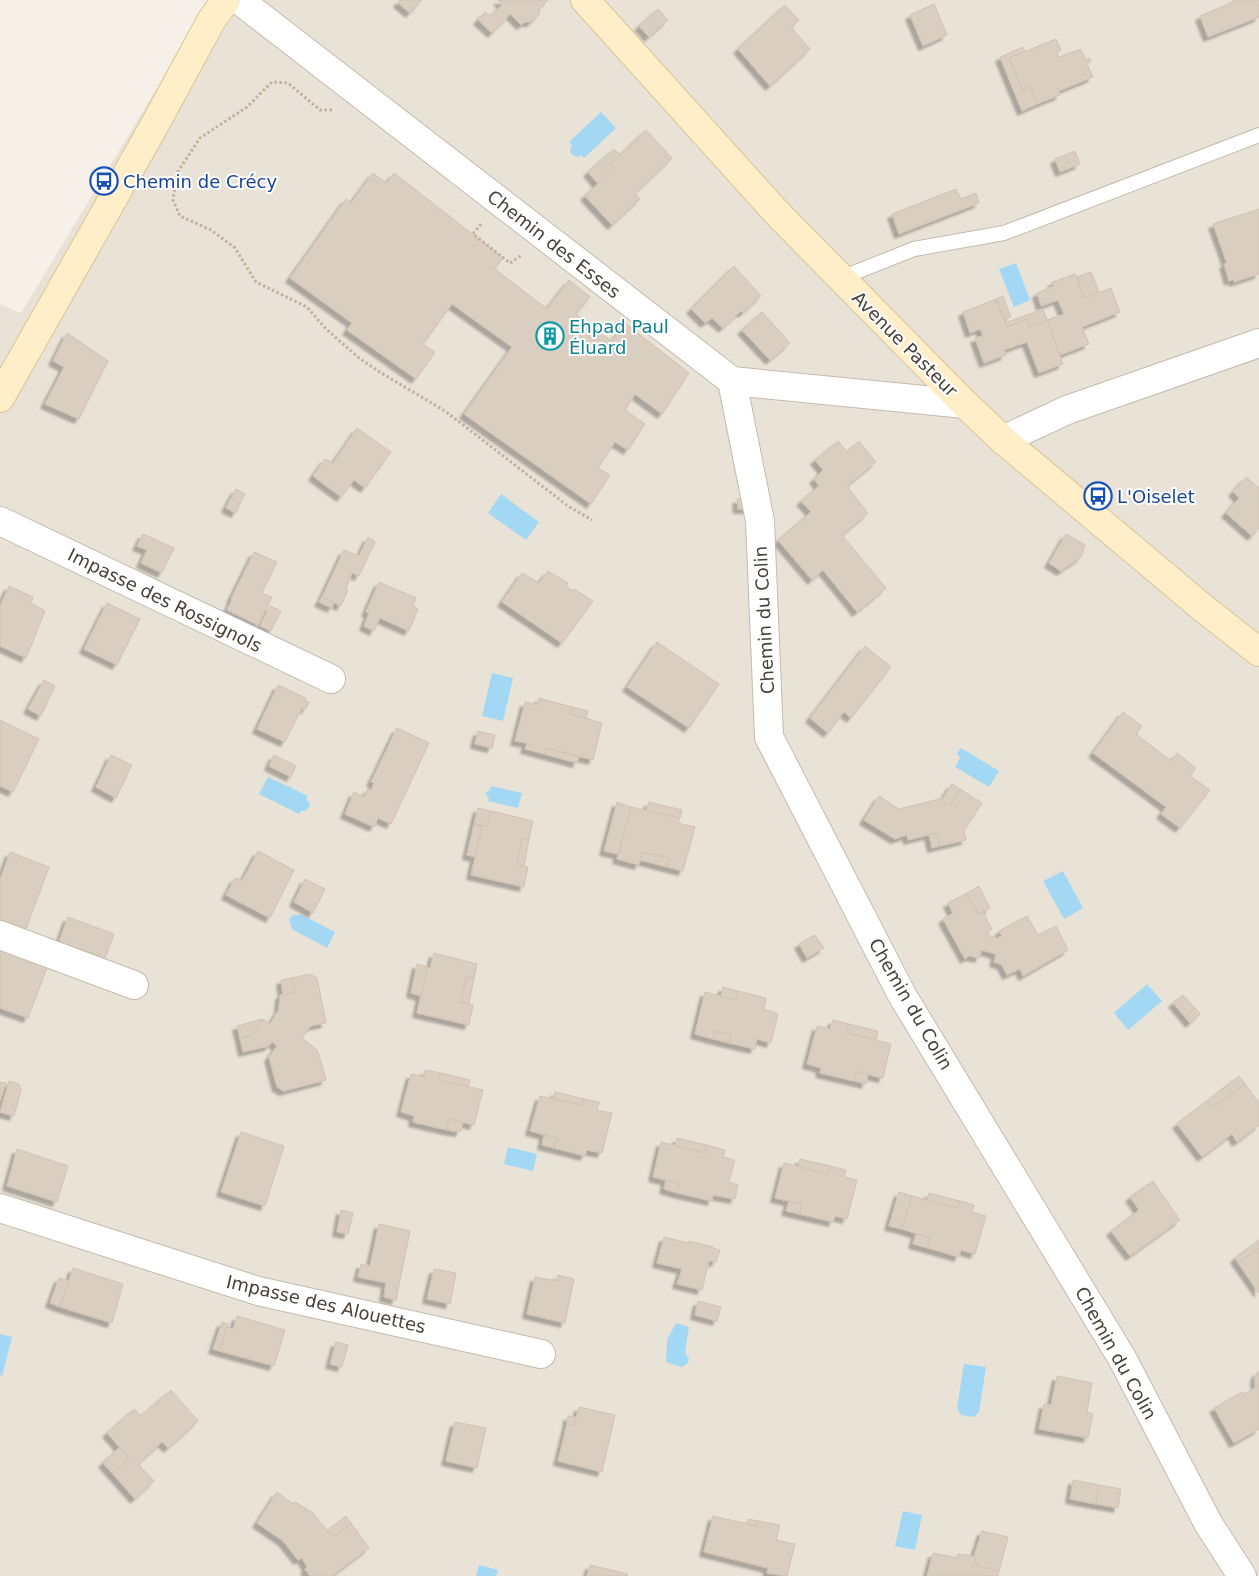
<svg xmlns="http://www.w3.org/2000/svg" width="1259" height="1576" font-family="'DejaVu Sans',sans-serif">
<defs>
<filter id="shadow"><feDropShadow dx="-4.5" dy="4.5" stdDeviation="1" flood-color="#0004"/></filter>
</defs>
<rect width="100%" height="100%" fill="#f5f0e8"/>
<!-- residential -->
<path fill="#e9e2d6" d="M 210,0 L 1259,0 L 1259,1576 L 0,1576 L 0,304 L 21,313 Z"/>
<!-- water -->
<g fill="#a3d8f4">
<path d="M 601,112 L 616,128 L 584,158 L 581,155 L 578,157 L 572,155 L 570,151 L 572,145 L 569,142 Z"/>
<path d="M 1016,263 L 1030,300 L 1014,307 L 999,269 Z"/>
<path d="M 501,494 L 539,522 L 526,540 L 488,513 Z"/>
<path d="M 492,673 L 513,678 L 503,721 L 482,716 Z"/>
<path d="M 961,748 L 999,771 L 989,787 L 955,767 L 960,758 L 957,753 Z"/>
<path d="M 268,777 L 308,796 L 306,799 L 310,804 L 309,808 L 304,811 L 301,811 L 299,814 L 259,794 Z"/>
<path d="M 491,786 L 522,793 L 518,808 L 488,801 L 489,797 L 486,795 L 486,792 L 490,790 Z"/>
<path d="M 1063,871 L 1083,908 L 1064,919 L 1043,881 Z"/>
<path d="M 300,914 L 335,932 L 327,948 L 292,929 L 289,919 L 293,915 L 299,915 Z"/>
<path d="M 1147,984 L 1162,1001 L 1128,1030 L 1114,1013 Z"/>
<path d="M 508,1147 L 537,1154 L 533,1171 L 504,1164 Z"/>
<path d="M 676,1323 L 689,1327 L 685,1352 L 689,1359 L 688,1363 L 682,1367 L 666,1362 L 667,1340 Z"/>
<path d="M 0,1334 L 12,1337 L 2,1376 L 0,1375 Z"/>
<path d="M 964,1364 L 986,1367 L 979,1412 L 974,1417 L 961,1415 L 957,1408 Z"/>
<path d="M 903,1511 L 922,1515 L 915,1550 L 895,1546 Z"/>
<path d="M 479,1565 L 498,1570 L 496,1576 L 476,1576 Z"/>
</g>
<!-- building -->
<g fill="#dacec0" stroke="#d2c2b0" filter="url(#shadow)">
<path d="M 400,0 L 422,0 L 410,13 L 398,3 Z"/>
<path d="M 498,0 L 548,0 L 539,9 L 539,15 L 531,22 L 525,22 L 521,25 L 510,14 L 492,33 L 478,20 L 485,12 L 490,16 L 502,5 Z"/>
<path d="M 1233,0 L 1259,0 L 1259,17 L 1208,37 L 1200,16 L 1233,2 Z"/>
<path d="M 934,4 L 947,35 L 923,46 L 910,15 Z"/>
<path d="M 785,5 L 799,20 L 791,27 L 810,49 L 770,86 L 738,49 Z"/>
<path d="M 658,9 L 668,20 L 649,37 L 639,26 Z"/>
<path d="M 1056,39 L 1061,50 L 1057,52 L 1059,57 L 1081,49 L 1086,60 L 1090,58 L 1091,62 L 1087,64 L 1093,77 L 1059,91 L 1060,95 L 1037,104 L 1030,87 L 1022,90 L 1009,58 Z"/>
<path d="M 1023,47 L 1025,51 L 1009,58 L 1022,90 L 1030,87 L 1037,104 L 1022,111 L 1000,57 Z"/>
<path d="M 646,130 L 672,158 L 635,193 L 640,199 L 612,225 L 585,196 L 614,168 L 610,164 Z"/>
<path d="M 614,149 L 620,155 L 610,164 L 614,168 L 598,184 L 588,172 Z"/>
<path d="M 1075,151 L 1080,164 L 1060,172 L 1055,159 Z"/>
<path d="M 373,173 L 386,183 L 394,173 L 503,258 L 495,269 L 547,309 L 569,280 L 590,297 L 576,314 L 611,341 L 626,324 L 689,373 L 662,414 L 635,394 L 625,410 L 645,424 L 628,450 L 615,442 L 598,468 L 610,475 L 591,504 L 464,414 L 512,347 L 452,304 L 423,344 L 435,352 L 416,379 L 347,330 L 352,323 L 290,278 L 346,199 L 351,203 Z"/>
<path d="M 956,189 L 961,199 L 976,193 L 979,203 L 899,234 L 892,214 Z"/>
<path d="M 1259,209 L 1259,274 L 1234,282 L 1233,279 L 1229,281 L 1224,264 L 1227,263 L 1213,224 Z"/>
<path d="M 734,266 L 761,296 L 743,313 L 741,311 L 723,328 L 712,318 L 705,323 L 691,309 Z"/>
<path d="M 1091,272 L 1099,292 L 1084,298 L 1077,277 Z"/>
<path d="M 1075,274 L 1084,298 L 1111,288 L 1120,312 L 1082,327 L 1089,344 L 1060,355 L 1047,320 L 1064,314 L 1058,300 L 1041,306 L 1037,293 L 1054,286 L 1052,282 Z"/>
<path d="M 1003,296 L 1011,317 L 1004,319 L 996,299 Z"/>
<path d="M 996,299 L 1007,327 L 1027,319 L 1030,327 L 1047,320 L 1063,364 L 1039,373 L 1027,342 L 1004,350 L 1006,355 L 984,363 L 975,338 L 983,336 L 980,329 L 970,333 L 963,312 Z"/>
<path d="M 1043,309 L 1047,320 L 1030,327 L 1027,319 L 1007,327 L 1005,323 Z"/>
<path d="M 762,312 L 790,343 L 770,360 L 742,330 Z"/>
<path d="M 67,333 L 108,361 L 79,419 L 45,404 L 64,367 L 53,361 Z"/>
<path d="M 357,428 L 391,452 L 365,488 L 354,480 L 341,497 L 313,476 L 325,459 L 333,463 Z"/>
<path d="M 838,441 L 847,452 L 859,441 L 876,462 L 847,486 L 868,513 L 842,535 L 886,588 L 857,612 L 823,570 L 812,580 L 778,540 L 811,512 L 801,501 L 819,486 L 814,479 L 823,470 L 815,460 Z"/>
<path d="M 1246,477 L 1259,488 L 1259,528 L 1252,536 L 1226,513 L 1239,498 L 1233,492 Z"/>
<path d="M 236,489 L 245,494 L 240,504 L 231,498 Z"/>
<path d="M 231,498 L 240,504 L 236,513 L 226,508 Z"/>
<path d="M 737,499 L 747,499 L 748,509 L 738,509 Z"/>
<path d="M 143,534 L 174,548 L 162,573 L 141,563 L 147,550 L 137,546 Z"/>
<path d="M 1066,534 L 1085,545 L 1081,557 L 1061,571 L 1049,563 Z"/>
<path d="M 368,537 L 375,542 L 359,576 L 352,573 L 346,589 L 348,590 L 341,606 L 322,597 L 344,550 L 359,556 Z"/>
<path d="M 254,552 L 277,562 L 262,593 L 272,597 L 258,625 L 227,610 L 232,600 L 231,599 Z"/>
<path d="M 548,571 L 568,583 L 566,587 L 573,591 L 574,589 L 593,601 L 562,643 L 502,602 L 522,573 L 539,583 Z"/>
<path d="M 379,582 L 416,598 L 413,606 L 418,609 L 409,631 L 380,618 L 374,631 L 364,626 L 369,613 L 366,612 Z"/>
<path d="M 9,586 L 33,597 L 31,603 L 45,611 L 26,658 L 0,646 L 0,606 Z"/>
<path d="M 322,597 L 334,603 L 332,608 L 319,602 Z"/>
<path d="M 107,603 L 140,619 L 117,665 L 84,649 Z"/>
<path d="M 270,606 L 281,611 L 271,631 L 260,626 Z"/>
<path d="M 657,642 L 719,684 L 689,728 L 627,687 Z"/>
<path d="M 865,646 L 891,667 L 851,718 L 844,712 L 828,733 L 810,718 Z"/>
<path d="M 44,680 L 55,686 L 41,716 L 28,709 Z"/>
<path d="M 278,685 L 306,698 L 305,701 L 309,702 L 306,709 L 302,708 L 285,742 L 257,729 Z"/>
<path d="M 539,698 L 572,707 L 570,714 L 602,723 L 593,760 L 546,748 L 544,754 L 525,749 L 527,743 L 515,741 L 525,702 L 537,705 Z"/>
<path d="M 572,707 L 588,711 L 586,718 L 570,714 Z"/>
<path d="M 1123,712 L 1142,726 L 1136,734 L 1171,761 L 1177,753 L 1196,768 L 1190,776 L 1210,790 L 1180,828 L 1161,814 L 1166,807 L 1093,753 Z"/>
<path d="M 0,720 L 39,739 L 13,792 L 0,786 Z"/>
<path d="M 397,728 L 429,743 L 391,824 L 378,818 L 374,827 L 345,814 L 354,792 L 364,797 L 368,789 L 371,790 L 374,783 L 371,782 Z"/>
<path d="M 478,731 L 495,735 L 492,748 L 475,744 Z"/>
<path d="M 546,748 L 579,757 L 577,763 L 544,754 Z"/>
<path d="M 111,755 L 132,765 L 116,798 L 96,787 Z"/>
<path d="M 274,755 L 296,766 L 291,777 L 269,766 Z"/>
<path d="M 952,784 L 960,789 L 951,804 L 945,805 L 943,798 Z"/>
<path d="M 960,789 L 982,803 L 964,831 L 966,840 L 940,846 L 937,833 L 908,840 L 907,835 L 895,839 L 864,820 L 879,796 L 899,809 L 943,798 L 945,805 L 951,804 Z"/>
<path d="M 617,802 L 631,807 L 618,854 L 604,851 Z"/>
<path d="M 649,802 L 682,810 L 680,818 L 646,810 Z"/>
<path d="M 631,807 L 680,818 L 678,823 L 695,827 L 683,871 L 667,867 L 669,858 L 642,852 L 639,865 L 617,859 Z"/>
<path d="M 478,808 L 491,811 L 487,826 L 474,824 Z"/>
<path d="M 491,811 L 533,821 L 529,839 L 522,838 L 517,864 L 528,867 L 524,887 L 471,875 L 482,826 L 487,826 Z"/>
<path d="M 474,824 L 482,826 L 475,857 L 467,855 Z"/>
<path d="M 937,833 L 940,846 L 932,848 L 929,835 Z"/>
<path d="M 522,838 L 529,839 L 524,866 L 517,865 Z"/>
<path d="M 258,851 L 294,870 L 270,918 L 226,895 L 235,878 L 242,881 Z"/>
<path d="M 10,852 L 49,867 L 26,929 L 0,920 L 0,880 Z"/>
<path d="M 642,852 L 669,858 L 667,867 L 640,860 Z"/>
<path d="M 305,879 L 325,889 L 313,913 L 294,902 Z"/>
<path d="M 979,886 L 990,908 L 978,914 L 967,893 Z"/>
<path d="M 967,893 L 978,914 L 983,912 L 992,929 L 987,932 L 990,936 L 997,938 L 1002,936 L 999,931 L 1027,916 L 1038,935 L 1056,926 L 1068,950 L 1023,976 L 1020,969 L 1007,975 L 1002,965 L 994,962 L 996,954 L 981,950 L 980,958 L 969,956 L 965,959 L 943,919 L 953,913 L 948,903 Z"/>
<path d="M 68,917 L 114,934 L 105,958 L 59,942 Z"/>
<path d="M 815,935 L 824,948 L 807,958 L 799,944 Z"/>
<path d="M 0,945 L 49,962 L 28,1018 L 0,1008 Z"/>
<path d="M 434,953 L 477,964 L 474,978 L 467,976 L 461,1002 L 473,1005 L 469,1025 L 417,1013 L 427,967 L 430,968 Z"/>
<path d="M 417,964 L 427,967 L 421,996 L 411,993 Z"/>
<path d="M 310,974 L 317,978 L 326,1023 L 311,1026 L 301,1037 L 318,1051 L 326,1080 L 284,1091 L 277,1087 L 269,1057 L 277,1046 L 272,1042 L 269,1046 L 243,1052 L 240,1038 L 253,1035 L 262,1019 L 270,1024 L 279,1009 L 280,995 L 295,992 L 292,978 Z"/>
<path d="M 467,976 L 474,978 L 469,1004 L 461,1002 Z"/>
<path d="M 292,978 L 295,992 L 283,995 L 281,980 Z"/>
<path d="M 723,987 L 738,991 L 736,1000 L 721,996 Z"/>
<path d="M 738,991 L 766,998 L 764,1009 L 778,1014 L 771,1043 L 757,1039 L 755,1049 L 729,1043 L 731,1035 L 715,1031 L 713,1039 L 695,1034 L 705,992 L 736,1000 Z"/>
<path d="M 1183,995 L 1195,1008 L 1185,1017 L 1173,1003 Z"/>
<path d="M 1195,1008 L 1200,1014 L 1190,1023 L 1185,1017 Z"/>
<path d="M 262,1019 L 253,1035 L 240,1038 L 237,1026 Z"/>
<path d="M 833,1020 L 849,1024 L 846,1032 L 891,1044 L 883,1078 L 856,1072 L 854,1081 L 820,1073 L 821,1068 L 807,1064 L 817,1026 L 830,1029 Z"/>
<path d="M 849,1024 L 878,1031 L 876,1040 L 846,1032 Z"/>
<path d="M 715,1031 L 731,1035 L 729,1043 L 713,1039 Z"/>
<path d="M 425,1070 L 441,1073 L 439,1080 L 483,1090 L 474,1125 L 449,1119 L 447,1130 L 413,1122 L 414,1116 L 401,1112 L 411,1074 L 424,1077 Z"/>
<path d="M 856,1072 L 868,1074 L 866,1084 L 854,1081 Z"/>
<path d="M 441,1073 L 470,1080 L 468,1087 L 439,1080 Z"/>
<path d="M 1239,1076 L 1245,1084 L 1213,1108 L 1207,1101 Z"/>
<path d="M 9,1081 L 19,1084 L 21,1090 L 14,1116 L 0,1112 Z"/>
<path d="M 0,1082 L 6,1083 L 0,1101 Z"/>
<path d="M 1245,1084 L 1259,1103 L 1259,1125 L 1237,1142 L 1232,1134 L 1202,1157 L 1177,1124 L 1207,1101 L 1213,1108 Z"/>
<path d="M 555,1092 L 584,1099 L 582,1105 L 553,1099 Z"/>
<path d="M 540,1096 L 582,1105 L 584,1099 L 599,1102 L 597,1110 L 612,1113 L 602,1153 L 587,1150 L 585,1156 L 554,1148 L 557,1138 L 530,1131 Z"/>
<path d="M 449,1119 L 463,1123 L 460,1132 L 447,1130 Z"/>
<path d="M 241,1132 L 284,1146 L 265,1206 L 221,1192 Z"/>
<path d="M 544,1135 L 557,1138 L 554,1148 L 542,1145 Z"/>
<path d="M 677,1138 L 707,1145 L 705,1153 L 675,1146 Z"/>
<path d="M 661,1142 L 705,1153 L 707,1145 L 725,1150 L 723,1157 L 735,1160 L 729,1182 L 738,1185 L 735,1199 L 713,1195 L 712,1201 L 677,1193 L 679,1184 L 653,1177 Z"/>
<path d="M 17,1149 L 68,1166 L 57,1202 L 7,1186 Z"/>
<path d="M 800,1159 L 831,1166 L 828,1174 L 799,1167 Z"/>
<path d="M 784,1163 L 828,1174 L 831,1166 L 846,1170 L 844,1177 L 857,1180 L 847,1219 L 835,1216 L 833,1222 L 799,1214 L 802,1204 L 775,1198 Z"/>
<path d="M 666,1180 L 679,1184 L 677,1193 L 664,1189 Z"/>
<path d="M 1153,1181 L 1180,1220 L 1130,1256 L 1111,1231 L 1139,1210 L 1130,1197 Z"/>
<path d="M 899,1192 L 912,1196 L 902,1229 L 889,1226 Z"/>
<path d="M 929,1193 L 960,1201 L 957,1208 L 927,1200 Z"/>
<path d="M 912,1196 L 957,1208 L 960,1201 L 974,1205 L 972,1212 L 986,1216 L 975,1254 L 961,1250 L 959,1257 L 928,1248 L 930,1238 L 902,1229 Z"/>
<path d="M 789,1201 L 802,1204 L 799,1214 L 786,1211 Z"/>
<path d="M 341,1210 L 353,1213 L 348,1234 L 337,1232 Z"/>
<path d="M 379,1224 L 410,1231 L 396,1300 L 384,1297 L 386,1283 L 358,1277 L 361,1264 L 370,1266 Z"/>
<path d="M 916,1234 L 930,1238 L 928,1248 L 913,1244 Z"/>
<path d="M 664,1237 L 689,1243 L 689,1241 L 713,1247 L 712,1248 L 720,1250 L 716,1262 L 709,1261 L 702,1290 L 677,1284 L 682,1269 L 657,1263 Z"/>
<path d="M 1259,1240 L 1259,1248 L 1238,1263 L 1235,1258 Z"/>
<path d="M 1259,1248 L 1259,1293 L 1238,1263 Z"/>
<path d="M 73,1268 L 123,1284 L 112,1323 L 60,1307 Z"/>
<path d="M 434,1269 L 456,1273 L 450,1304 L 427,1299 Z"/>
<path d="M 558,1275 L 574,1279 L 565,1323 L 527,1314 L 535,1277 L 557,1281 Z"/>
<path d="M 59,1278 L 69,1281 L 60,1307 L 50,1303 Z"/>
<path d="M 698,1301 L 721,1307 L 717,1321 L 695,1315 Z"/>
<path d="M 237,1316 L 285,1330 L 274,1366 L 219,1351 L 227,1327 L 233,1329 Z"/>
<path d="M 222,1322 L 228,1324 L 219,1351 L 213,1349 Z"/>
<path d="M 336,1342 L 348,1345 L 342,1367 L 330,1364 Z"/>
<path d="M 1259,1371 L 1259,1429 L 1234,1443 L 1214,1408 L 1242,1392 L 1244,1394 L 1259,1386 L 1256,1385 L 1255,1380 L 1256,1374 Z"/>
<path d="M 1057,1376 L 1092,1383 L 1087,1412 L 1093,1414 L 1088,1438 L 1039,1429 L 1044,1404 L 1051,1405 Z"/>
<path d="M 171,1390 L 198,1421 L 168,1448 L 162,1442 L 138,1464 L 154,1481 L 135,1499 L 112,1473 L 129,1458 L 107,1433 L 134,1409 L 141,1416 Z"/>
<path d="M 579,1407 L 615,1415 L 602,1472 L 558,1461 L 567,1424 L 574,1426 Z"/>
<path d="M 568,1416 L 576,1417 L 574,1426 L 567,1424 Z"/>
<path d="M 455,1422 L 486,1428 L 477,1468 L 446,1461 Z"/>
<path d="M 120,1447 L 129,1458 L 112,1473 L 103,1463 Z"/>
<path d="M 1073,1480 L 1099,1485 L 1096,1504 L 1070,1499 Z"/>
<path d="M 1099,1485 L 1121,1489 L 1118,1508 L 1096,1504 Z"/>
<path d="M 277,1492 L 293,1504 L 295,1502 L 312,1512 L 331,1535 L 337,1535 L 351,1523 L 369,1548 L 332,1576 L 310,1576 L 305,1569 L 307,1567 L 302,1558 L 298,1560 L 283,1541 L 257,1523 Z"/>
<path d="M 346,1516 L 351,1523 L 337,1535 L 331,1535 L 327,1531 Z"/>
<path d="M 713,1516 L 757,1526 L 758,1521 L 780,1525 L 776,1540 L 795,1544 L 787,1576 L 767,1573 L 768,1568 L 704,1552 Z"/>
<path d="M 748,1519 L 758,1521 L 757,1526 L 747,1524 Z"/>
<path d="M 982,1531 L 1008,1537 L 999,1571 L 977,1566 L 974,1556 Z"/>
<path d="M 933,1553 L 957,1558 L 958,1554 L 974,1556 L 977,1566 L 999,1571 L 998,1576 L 927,1576 Z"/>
<path d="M 590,1565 L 628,1574 L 627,1576 L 587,1576 Z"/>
</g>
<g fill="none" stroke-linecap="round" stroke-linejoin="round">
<!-- lane casing -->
<g stroke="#c4baad" stroke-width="16">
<path id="lane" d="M 841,278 L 914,249 L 1004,233 L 1259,135"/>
</g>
<!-- street casing -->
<g stroke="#c4baad" stroke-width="30">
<g id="street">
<path d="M 239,0 L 732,381 L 965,404"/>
<path d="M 732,381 L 760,521 L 769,737 L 902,995 L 1122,1358 L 1208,1523 L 1242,1576"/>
<path d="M 1003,440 L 1067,410 L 1259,343"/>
<path d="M 0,521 L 331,679"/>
<path d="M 0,935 L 134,985"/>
<path d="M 0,1208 L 258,1291 L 541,1354"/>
</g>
</g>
<!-- secondary casing -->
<g stroke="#dac498" stroke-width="30">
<g id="secondary">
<path d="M 585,0 L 777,213 L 965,404 L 1003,440 L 1203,608 L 1259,652"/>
<path d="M 0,398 L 153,128 L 211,21 L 226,0"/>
</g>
</g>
<!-- path -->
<g stroke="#c3b29b" stroke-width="3" stroke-dasharray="2.5 2.5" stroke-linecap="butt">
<path d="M 332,110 L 320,110 L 288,83 L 272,82 L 247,107 L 200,138 L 177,173 L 173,200 L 180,216 L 211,230 L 235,248 L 256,282 L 307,307 L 326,329 L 359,358 L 378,371 L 445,411 L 568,506 L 592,520"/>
<path d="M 481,224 L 473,234 L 510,263 L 522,255"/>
</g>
<!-- lane -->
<use href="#lane" stroke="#fff" stroke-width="14"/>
<!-- street -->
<use href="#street" stroke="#fff" stroke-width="28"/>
<!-- secondary -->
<use href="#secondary" stroke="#ffeec8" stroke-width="28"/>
</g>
<!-- icons -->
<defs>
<g id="bus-ring" transform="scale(1.4375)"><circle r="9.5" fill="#fff" stroke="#1a4fb4" stroke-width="1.5"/><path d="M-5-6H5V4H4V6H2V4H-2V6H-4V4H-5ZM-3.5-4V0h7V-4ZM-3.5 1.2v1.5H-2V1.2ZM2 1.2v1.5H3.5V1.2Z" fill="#1a4fb4"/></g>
<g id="building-ring" transform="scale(1.4375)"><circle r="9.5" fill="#fff" stroke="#0f9aa8" stroke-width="1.5"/><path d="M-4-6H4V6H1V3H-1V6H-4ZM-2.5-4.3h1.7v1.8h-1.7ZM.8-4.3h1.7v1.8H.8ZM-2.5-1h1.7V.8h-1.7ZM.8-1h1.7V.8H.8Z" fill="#0f9aa8"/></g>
</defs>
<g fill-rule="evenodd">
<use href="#bus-ring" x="104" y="181"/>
<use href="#building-ring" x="550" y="336"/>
<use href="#bus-ring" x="1098" y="496"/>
</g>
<g text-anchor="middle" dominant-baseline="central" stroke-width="4" stroke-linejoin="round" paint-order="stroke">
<!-- transit labels -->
<g font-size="18" fill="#164399" stroke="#fff" text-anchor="start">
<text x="123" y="181">Chemin de Crécy</text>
<text x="1117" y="496">L'Oiselet</text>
</g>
<!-- street labels -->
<g font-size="18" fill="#494036" stroke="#fff">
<text transform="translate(554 244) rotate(38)">Chemin des Esses</text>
<text transform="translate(905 344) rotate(45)">Avenue Pasteur</text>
<text transform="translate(165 600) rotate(26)">Impasse des Rossignols</text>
<text transform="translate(764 620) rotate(-93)">Chemin du Colin</text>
<text transform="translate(911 1004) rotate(60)">Chemin du Colin</text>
<text transform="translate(326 1304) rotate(13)">Impasse des Alouettes</text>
<text transform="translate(1116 1353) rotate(61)">Chemin du Colin</text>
</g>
<!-- culture labels -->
<g font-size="18" fill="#0d838f" stroke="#fff" text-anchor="start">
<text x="569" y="326">Ehpad Paul<tspan x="569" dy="21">Éluard</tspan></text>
</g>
</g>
</svg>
